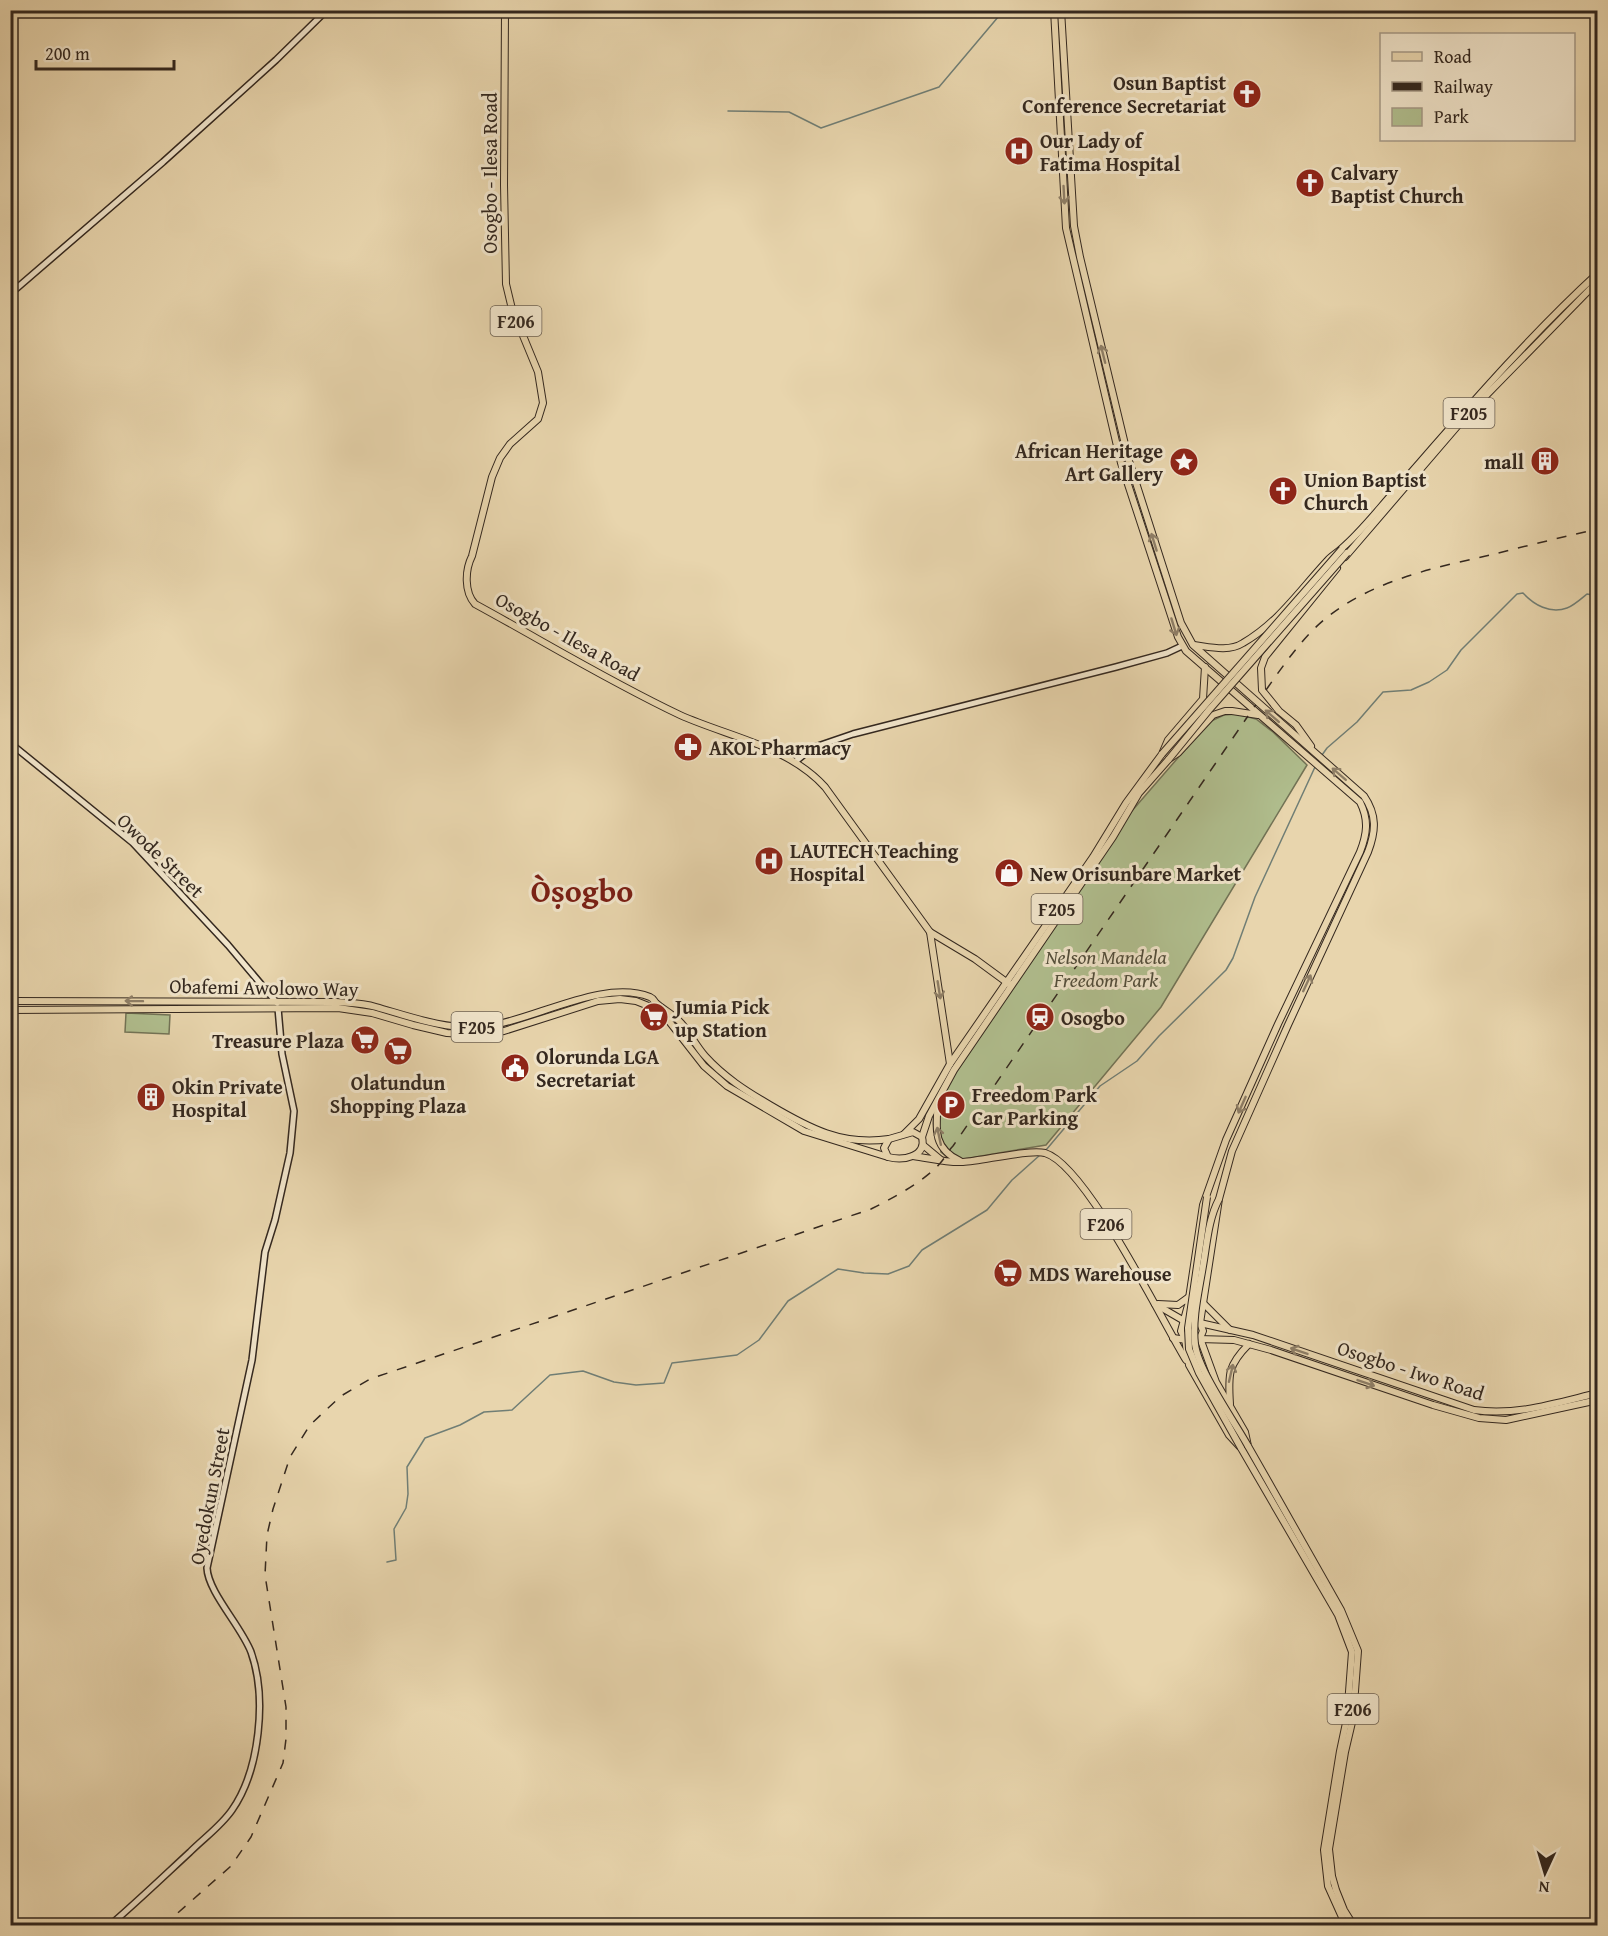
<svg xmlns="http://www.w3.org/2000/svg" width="1608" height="1936" font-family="'Gentium Book Plus',serif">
<rect width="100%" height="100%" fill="#e8d5ad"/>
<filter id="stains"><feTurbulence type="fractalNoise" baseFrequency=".00333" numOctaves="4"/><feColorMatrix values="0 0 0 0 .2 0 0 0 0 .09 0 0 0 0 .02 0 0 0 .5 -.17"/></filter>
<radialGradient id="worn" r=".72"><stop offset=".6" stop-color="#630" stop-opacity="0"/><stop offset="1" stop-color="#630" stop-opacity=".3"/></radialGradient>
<!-- green -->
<g fill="#b0be8e" stroke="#727356" stroke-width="1.5">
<path d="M 1237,714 L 1256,719 L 1273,732 L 1307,765 L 1161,1007 L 1046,1145 L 952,1161 L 941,1152 L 937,1124 L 940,1096 L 1131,812 L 1209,722 L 1224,715 Z"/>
<path d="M 126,1013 L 170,1015 L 169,1034 L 125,1032 Z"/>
</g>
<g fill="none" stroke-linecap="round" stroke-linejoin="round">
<!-- stream -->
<g stroke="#707e75" stroke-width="1.5">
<path d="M 728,111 L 789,112 L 821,128 L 939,87 L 1004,10"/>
<path d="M 1322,755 L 1327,748 L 1357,722 L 1383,692 L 1411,690 L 1429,682 L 1447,670 L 1461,650 L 1517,594 L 1523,593 C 1534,605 1550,614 1567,608 C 1573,606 1581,599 1587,594 L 1598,596"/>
<path d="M 1046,1150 L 1100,1086 L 1137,1061 L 1159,1036 L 1226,970 L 1233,958 L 1255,897 L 1315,767"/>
<path d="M 387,1562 L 396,1560 L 394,1529 L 406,1508 L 408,1494 L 407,1467 L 425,1438 L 460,1425 L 484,1412 L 512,1410 L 550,1375 L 583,1371 L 614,1382 L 636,1385 L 664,1383 L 672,1363 L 737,1355 L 759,1340 L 788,1301 L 838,1269 L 864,1273 L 888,1274 L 909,1266 L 922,1250 L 987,1210 L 1012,1180 L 1040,1155"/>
</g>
<!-- secondary casing -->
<g stroke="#34281f" stroke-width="8">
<g id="secondary">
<path d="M 10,294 L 163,162 L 276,60 L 327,10"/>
<path d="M 10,743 L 133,843 L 228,945 L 277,1003"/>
<path d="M 796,761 L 812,748 L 853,734 L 1116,667 L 1167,653 L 1182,646"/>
<path d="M 109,1926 C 137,1902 163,1877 190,1852 C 204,1838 221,1826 232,1810 C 260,1770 267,1697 251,1652 C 241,1626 208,1592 207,1568 L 252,1360 L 265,1252 L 275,1220 L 290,1153 L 294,1111 L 282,1054 L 278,1008"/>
</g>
</g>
<!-- primary casing -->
<g stroke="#34281f" stroke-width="8">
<g id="primary">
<path d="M 505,10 L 504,185 L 506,284 L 512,309 L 538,372 L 543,403 L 538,419 L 510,444 L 500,458 L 492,477 L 472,556 C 465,570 464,592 475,604 C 543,641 610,682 680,715 C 729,737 788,746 825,787 L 930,932 L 950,1064"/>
<path d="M 1054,10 L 1066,228 L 1121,463 L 1178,637 L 1186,651 L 1360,802 C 1369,820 1367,834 1360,852 L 1278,1024 L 1226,1140 L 1203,1205 L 1188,1305 L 1181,1331 L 1185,1339 L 1189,1365 L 1229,1435 L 1241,1448 L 1338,1615 L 1352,1652 L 1347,1718 L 1340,1751 L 1324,1850 L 1328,1886 L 1346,1926"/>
<path d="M 1061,10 L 1074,226 L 1080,257 L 1129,461 L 1181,623 L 1193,645 L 1364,796 C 1377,815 1376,831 1368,852 L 1288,1025 L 1232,1151 L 1219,1199 L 1200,1323 L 1203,1331 L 1200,1338 L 1216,1382 L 1245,1432 L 1248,1446 L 1268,1481 L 1341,1610 L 1358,1651 L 1353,1718 L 1345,1752 L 1329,1849 L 1332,1876 L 1336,1890 L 1344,1910 L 1354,1926"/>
<path d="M 1345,557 L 1467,415 L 1598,281"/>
<path d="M 1194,645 C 1210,647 1229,652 1243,643 C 1278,623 1300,590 1327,561 C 1331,556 1337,553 1341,549 C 1360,533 1377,511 1393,493 C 1459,418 1524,341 1598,273"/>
<path d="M 1311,746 L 1296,725 L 1279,711 L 1262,690 L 1261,668 L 1265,657 L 1337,568"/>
<path d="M 930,932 L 975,959 L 1009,984"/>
<path d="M 10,1001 L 336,1002 C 349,1003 363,1003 376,1007 C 411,1017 446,1030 483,1027 C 533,1021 603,978 650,997 C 654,999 653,1000 656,1003 C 664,1010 674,1015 681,1023 C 690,1033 696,1046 705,1056 C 724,1077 746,1091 770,1105 C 809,1128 842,1146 889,1139"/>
<path d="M 10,1010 L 338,1008 L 372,1013 L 413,1025 L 447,1033 L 480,1035 L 504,1031 L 598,1001 L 620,999 L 636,1001 L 651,1007 L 668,1020 L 704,1066 L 727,1086 L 804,1131 L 888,1157"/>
<path d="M 938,1101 C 936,1128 932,1148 960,1161"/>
<path d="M 913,1132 L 922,1137 C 927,1157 903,1161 888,1157 L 884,1148 L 889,1139 Z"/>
<path d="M 904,1134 L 919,1119 L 950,1064 L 1093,857 L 1126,803 L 1162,754 L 1168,740 L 1203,699 L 1205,667"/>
<path d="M 922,1137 L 929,1116 L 954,1070 L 1113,837 L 1139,793 L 1169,759 L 1178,753 L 1213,715 L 1225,711 L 1232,711 L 1258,715"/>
<path d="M 923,1145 L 941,1160"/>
<path d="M 913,1156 C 929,1158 946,1163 963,1162 C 982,1161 1029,1149 1045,1153 C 1086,1165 1161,1319 1186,1360"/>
<path d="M 1203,1303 L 1230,1330"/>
<path d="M 1155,1304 L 1186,1322"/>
<path d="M 1158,1304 L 1178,1305 L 1189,1297"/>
<path d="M 1200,1323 L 1253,1335 L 1474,1410 C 1517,1416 1556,1403 1598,1393"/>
<path d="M 1173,1338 L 1187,1340"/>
<path d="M 1199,1339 L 1234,1340 L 1271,1350 L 1433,1405 L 1479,1418 L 1506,1420 L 1598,1400"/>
<path d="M 1230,1404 C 1228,1374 1228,1365 1249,1344"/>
</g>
</g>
<!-- secondary -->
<use href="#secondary" stroke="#f0e4ca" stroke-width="5"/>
<!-- primary -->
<use href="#primary" stroke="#e8d5ad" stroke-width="6"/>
<!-- rail -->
<g stroke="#34281f" stroke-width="1.5" stroke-dasharray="10 10" stroke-linecap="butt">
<path d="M 1266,690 C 1280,670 1294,650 1311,632 C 1358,583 1432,568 1495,554 C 1529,545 1563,537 1598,529"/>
<path d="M 1254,707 L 1256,705"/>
<path d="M 163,1926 L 231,1866 L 251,1837 L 283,1763 L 286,1739 L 286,1707 L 265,1575 L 267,1535 L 273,1509 L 290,1457 L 310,1425 L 341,1396 L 370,1379 L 871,1209 C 893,1198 927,1180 942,1161 C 946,1156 948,1151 953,1146 L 1248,716"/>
</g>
<!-- primary-bridge casing -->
<g stroke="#34281f" stroke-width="8" stroke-linecap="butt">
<g id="primary-bridge">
<path d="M 1162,754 L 1342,549"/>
<path d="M 1169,759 L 1209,710 L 1347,553"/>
<path d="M 1207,1197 L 1188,1328 L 1189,1349 L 1199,1373 L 1241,1448"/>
<path d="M 1219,1199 C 1208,1220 1207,1244 1203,1266 C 1199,1291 1192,1319 1195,1344 C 1198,1370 1234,1421 1248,1446"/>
</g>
</g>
<!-- primary-bridge -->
<use href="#primary-bridge" stroke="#e8d5ad" stroke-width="6"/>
</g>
<!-- one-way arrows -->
<defs><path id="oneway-shaft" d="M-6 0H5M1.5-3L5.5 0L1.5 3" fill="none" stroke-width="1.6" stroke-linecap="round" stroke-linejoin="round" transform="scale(1.5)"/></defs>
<g stroke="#8e7e66">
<use href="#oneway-shaft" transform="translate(1064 195) rotate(87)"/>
<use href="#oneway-shaft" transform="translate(1103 354) rotate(-104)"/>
<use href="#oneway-shaft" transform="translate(1154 542) rotate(-107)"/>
<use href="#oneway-shaft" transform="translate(1174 627) rotate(73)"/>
<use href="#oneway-shaft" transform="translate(1272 716) rotate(-139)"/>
<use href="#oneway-shaft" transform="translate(1339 774) rotate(-139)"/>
<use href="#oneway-shaft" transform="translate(1307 983) rotate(-65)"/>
<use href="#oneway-shaft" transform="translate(939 990) rotate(81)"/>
<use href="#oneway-shaft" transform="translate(134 1001) rotate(-179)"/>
<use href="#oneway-shaft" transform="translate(1242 1105) rotate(114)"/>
<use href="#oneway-shaft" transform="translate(939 1136) rotate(-102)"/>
<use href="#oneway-shaft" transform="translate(1299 1351) rotate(-161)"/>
<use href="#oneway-shaft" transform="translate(1231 1373) rotate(-77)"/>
<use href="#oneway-shaft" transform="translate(1366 1383) rotate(19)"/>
</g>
<!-- icons -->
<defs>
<g id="church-disc" transform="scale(1.5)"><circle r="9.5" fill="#8f2418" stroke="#f0e4ca"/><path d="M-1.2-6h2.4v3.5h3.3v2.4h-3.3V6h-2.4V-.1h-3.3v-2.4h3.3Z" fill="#fff"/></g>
<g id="hospital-disc" transform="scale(1.5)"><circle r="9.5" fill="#8f2418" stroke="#f0e4ca"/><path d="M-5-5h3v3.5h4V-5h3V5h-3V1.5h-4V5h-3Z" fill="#fff"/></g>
<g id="building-disc" transform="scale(1.5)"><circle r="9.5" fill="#8f2418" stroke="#f0e4ca"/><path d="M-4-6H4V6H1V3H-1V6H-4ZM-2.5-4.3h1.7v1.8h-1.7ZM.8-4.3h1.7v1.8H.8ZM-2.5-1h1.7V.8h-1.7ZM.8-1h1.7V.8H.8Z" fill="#fff"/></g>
<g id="sight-disc" transform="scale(1.5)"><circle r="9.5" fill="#8f2418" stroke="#f0e4ca"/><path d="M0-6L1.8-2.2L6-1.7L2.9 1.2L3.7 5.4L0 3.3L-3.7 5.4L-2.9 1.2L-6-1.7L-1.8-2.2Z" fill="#fff"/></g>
<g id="pharmacy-disc" transform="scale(1.5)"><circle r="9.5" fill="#8f2418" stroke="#f0e4ca"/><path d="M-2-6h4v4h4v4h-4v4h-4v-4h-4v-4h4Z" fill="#fff"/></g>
<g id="shop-disc" transform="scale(1.5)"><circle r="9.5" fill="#8f2418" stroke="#f0e4ca"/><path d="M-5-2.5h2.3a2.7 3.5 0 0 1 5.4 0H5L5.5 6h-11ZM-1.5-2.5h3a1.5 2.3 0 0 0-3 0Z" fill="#fff"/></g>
<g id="supermarket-disc" transform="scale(1.5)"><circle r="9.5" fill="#8f2418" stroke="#f0e4ca"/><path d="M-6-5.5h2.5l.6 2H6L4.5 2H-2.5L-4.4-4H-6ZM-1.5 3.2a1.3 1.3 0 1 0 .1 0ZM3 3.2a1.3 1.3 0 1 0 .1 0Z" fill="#fff"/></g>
<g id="station-disc" transform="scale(1.5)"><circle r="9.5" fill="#8f2418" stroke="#f0e4ca"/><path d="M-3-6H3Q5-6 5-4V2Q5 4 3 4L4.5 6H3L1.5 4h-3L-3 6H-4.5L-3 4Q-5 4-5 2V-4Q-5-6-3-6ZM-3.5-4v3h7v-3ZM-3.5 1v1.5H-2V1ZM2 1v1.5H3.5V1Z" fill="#fff"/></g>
<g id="civic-disc" transform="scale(1.5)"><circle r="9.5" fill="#8f2418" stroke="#f0e4ca"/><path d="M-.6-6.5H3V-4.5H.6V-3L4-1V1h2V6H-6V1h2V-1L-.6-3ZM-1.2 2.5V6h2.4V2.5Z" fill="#fff"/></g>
<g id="parking-disc" transform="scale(1.5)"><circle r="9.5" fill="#8f2418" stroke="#f0e4ca"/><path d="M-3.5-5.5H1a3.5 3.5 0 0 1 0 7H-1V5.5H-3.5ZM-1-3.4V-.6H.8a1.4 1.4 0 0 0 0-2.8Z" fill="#fff"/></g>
</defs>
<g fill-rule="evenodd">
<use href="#church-disc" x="1247" y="94"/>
<use href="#hospital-disc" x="1019" y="151"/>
<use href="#church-disc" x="1310" y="183"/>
<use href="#building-disc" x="1545" y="461"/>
<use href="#sight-disc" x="1184" y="462"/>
<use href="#church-disc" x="1283" y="491"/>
<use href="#pharmacy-disc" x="688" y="747"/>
<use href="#hospital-disc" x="769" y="861"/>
<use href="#shop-disc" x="1009" y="873"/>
<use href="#supermarket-disc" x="654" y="1017"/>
<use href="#station-disc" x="1040" y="1017"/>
<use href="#supermarket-disc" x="365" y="1040"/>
<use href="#supermarket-disc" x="398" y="1051"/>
<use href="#civic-disc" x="515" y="1068"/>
<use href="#building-disc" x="151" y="1097"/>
<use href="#parking-disc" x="951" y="1105"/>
<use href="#supermarket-disc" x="1008" y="1273"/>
</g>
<g text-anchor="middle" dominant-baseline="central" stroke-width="6" stroke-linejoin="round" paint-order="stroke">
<!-- shield labels -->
<g fill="#f0e4ca" stroke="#6c6052" stroke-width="1.5">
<rect x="490.5" y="306" width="51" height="30" rx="4.5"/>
<rect x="1443.5" y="398" width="51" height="30" rx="4.5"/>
<rect x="1031.5" y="894" width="51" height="30" rx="4.5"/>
<rect x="451.5" y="1012" width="51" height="30" rx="4.5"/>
<rect x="1080.5" y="1209" width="51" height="30" rx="4.5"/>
<rect x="1327.5" y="1694" width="51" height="30" rx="4.5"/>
</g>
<g font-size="18" font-weight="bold" fill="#34281f">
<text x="516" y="321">F206</text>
<text x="1469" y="413">F205</text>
<text x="1057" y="909">F205</text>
<text x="477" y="1027">F205</text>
<text x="1106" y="1224">F206</text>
<text x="1353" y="1709">F206</text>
</g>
<!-- poi labels -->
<g font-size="20" font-weight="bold" fill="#34281f" stroke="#f0e4ca" text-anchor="start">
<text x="1226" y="82" text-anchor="end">Osun Baptist<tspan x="1226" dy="23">Conference Secretariat</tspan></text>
<text x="1040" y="140">Our Lady of<tspan x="1040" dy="23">Fatima Hospital</tspan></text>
<text x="1331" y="172">Calvary<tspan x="1331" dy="23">Baptist Church</tspan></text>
<text x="1163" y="450" text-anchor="end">African Heritage<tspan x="1163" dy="23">Art Gallery</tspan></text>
<text x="1524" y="461" text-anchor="end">mall</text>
<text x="1304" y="479">Union Baptist<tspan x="1304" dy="23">Church</tspan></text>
<text x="709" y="747">AKOL Pharmacy</text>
<text x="790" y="850">LAUTECH Teaching<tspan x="790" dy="23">Hospital</tspan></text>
<text x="1030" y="873">New Orisunbare Market</text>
<text x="675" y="1006">Jumia Pick<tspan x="675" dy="23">up Station</tspan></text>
<text x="1061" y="1017">Osogbo</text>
<text x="344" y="1040" text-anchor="end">Treasure Plaza</text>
<text x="536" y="1056">Olorunda LGA<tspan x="536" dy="23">Secretariat</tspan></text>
<text x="398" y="1082" text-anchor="middle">Olatundun<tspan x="398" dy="23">Shopping Plaza</tspan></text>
<text x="172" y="1086">Okin Private<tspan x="172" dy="23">Hospital</tspan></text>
<text x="972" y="1094">Freedom Park<tspan x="972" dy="23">Car Parking</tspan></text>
<text x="1029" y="1273">MDS Warehouse</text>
</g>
<!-- street labels -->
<g font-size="20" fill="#34281f" stroke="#f0e4ca">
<text transform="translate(489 173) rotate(-90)">Osogbo - Ilesa Road</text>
<text transform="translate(568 636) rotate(29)">Osogbo - Ilesa Road</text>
<text transform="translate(161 855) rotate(44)">Owode Street</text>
<text transform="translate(264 987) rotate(1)">Obafemi Awolowo Way</text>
<text transform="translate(1411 1370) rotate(18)">Osogbo - Iwo Road</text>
<text transform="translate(209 1496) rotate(-79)">Oyedokun Street</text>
</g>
<!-- park labels -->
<g font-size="20" font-style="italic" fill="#534e3b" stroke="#f0e4ca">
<text x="1106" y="956">Nelson Mandela<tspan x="1106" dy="23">Freedom Park</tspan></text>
</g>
<!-- town labels -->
<g font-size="32" font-weight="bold" fill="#7a1f14" stroke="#f0e4ca">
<text x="582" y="890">Òṣogbo</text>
</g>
</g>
<!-- margin -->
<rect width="1608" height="1936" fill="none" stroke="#e8d5ad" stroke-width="36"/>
<rect x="12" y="12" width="1584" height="1912" fill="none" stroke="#34281f" stroke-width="3"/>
<rect x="18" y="18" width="1572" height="1900" fill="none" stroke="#34281f" stroke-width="1.5"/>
<!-- legend -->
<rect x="1380" y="33" width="195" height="108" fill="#f0e4ca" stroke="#a59986" stroke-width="1.5"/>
<rect x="1392" y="52" width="30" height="9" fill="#e8d5ad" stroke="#a59986" stroke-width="1.5"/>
<text x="1434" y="63" font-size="18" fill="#34281f">Road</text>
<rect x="1392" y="82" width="30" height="9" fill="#34281f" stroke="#a59986" stroke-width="1.5"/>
<text x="1434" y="93" font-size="18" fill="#34281f">Railway</text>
<rect x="1392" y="108" width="30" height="18" fill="#b0be8e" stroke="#a59986" stroke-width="1.5"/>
<text x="1434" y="123" font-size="18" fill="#34281f">Park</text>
<!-- north arrow -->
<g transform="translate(1545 1873) rotate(184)" stroke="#f0e4ca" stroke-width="4.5" paint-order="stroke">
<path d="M0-4.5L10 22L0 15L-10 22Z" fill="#34281f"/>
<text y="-9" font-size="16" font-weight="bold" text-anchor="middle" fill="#34281f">N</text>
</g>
<!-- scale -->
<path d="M36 60v9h138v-9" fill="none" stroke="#34281f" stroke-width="3"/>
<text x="45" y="60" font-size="18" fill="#34281f" stroke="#f0e4ca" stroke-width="4.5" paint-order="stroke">200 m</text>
<rect width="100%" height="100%" filter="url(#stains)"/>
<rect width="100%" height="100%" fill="url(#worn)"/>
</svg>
